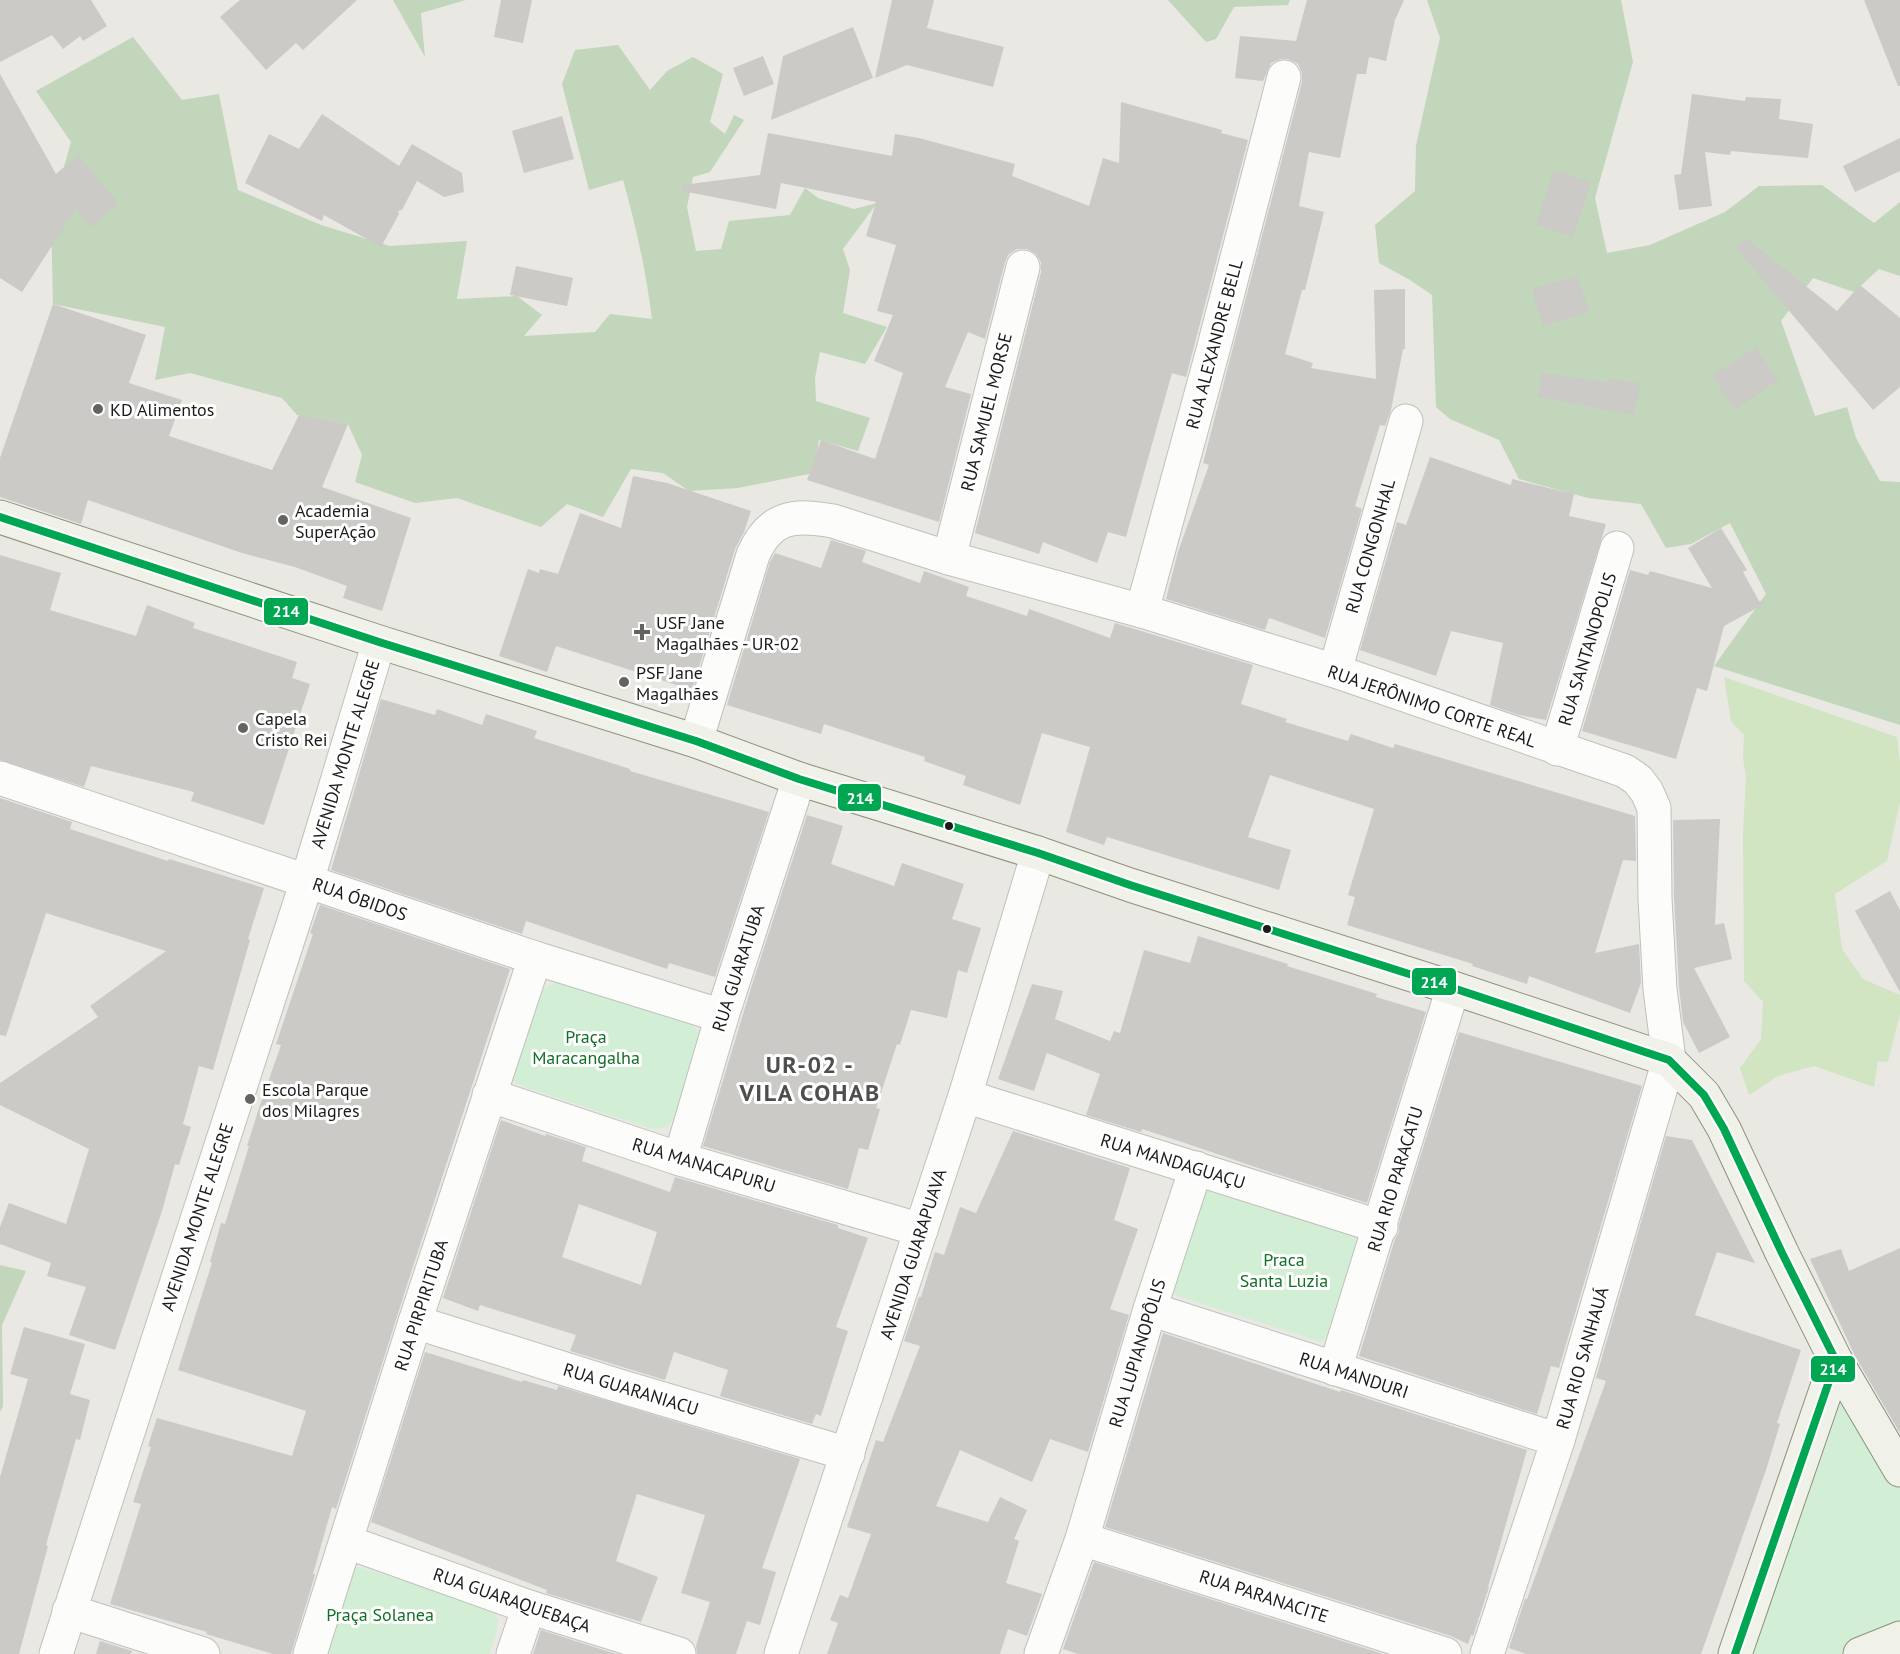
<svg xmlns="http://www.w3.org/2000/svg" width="1900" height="1654" font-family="'PT Sans',sans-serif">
<rect width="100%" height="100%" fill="#e9e8e3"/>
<!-- grass -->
<path fill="#d1e5c3" d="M 1724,677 L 1897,737 L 1900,762 L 1900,802 L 1887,861 L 1835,894 L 1842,949 L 1863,979 L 1900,995 L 1900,1014 L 1888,1062 L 1878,1061 L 1874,1087 L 1814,1066 L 1778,1076 L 1749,1095 L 1740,1068 L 1761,1039 L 1763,1002 L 1744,981 L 1743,832 L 1746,777 L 1743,758 L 1744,735 L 1731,721 Z"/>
<!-- forest -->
<g fill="#c1d6ba">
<path d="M 393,0 L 466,0 L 421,13 L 425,57 Z"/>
<path d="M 1168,0 L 1290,0 L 1288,5 L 1234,7 L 1216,39 L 1206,42 Z"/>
<path d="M 1427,0 L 1621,0 L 1633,62 L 1595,198 L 1607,253 L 1650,245 L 1725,212 L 1759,186 L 1822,185 L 1874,223 L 1900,202 L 1900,276 L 1879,269 L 1854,292 L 1813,278 L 1781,321 L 1815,416 L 1847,407 L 1856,438 L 1880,481 L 1900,482 L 1900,725 L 1714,666 L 1766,594 L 1730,523 L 1691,544 L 1666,548 L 1641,504 L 1588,498 L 1519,479 L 1499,440 L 1450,419 L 1436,407 L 1432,295 L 1410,280 L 1379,263 L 1375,225 L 1415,191 L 1416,145 L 1440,38 Z"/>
<path d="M 133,37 L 182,100 L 219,94 L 238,190 L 321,225 L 390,246 L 467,241 L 457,299 L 517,296 L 542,315 L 524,336 L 595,332 L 610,314 L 652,319 C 646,271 636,226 623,180 L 589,190 L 562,84 L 575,50 L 618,45 L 650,90 L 667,71 L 693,57 L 723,74 L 710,122 L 725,134 L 734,115 L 744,120 L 710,172 L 693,177 L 687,207 L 696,251 L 721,249 L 729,221 L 790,215 L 805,188 L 818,198 L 854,209 L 877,203 L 843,249 L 850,270 L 843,313 L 887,327 L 865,364 L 820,352 L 815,378 L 816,401 L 870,418 L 858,451 L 819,440 L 814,473 L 738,488 L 689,491 L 663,473 L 631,469 L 603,517 L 567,504 L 541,527 L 457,498 L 415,503 L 355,482 L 362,455 L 348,424 L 297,415 L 282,398 L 190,373 L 155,380 L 165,327 L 53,304 L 51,214 L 71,142 L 36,91 Z"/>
<path d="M 0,1265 L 26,1271 L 2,1325 L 3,1406 L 0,1412 Z"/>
</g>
<!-- park -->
<g fill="#d2efd5">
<path d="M 569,980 L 692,1024 L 700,1035 L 677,1114 L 667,1127 L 653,1129 L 524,1087 L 515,1082 L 511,1075 L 538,992 L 554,983 Z"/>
<path d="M 1201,1188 L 1354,1233 L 1359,1242 L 1329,1332 L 1322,1342 L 1178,1296 L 1169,1290 Z"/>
<path d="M 1839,1382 L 1900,1475 L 1900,1641 L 1867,1654 L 1731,1654 Z"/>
<path d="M 357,1567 L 486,1603 C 506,1616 495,1635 490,1654 L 325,1654 L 352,1570 Z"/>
</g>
<!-- building -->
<g fill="#cbcac6" fill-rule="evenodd">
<path d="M 0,0 L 91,0 L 107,26 L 83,41 L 80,36 L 63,49 L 52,35 L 0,62 Z"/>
<path d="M 240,0 L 357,0 L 303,50 L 296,43 L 266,70 L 220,17 Z"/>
<path d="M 501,0 L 532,0 L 523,43 L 494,37 Z"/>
<path d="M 892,0 L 934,0 L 927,28 L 1004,47 L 993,87 L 907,65 L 875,78 Z"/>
<path d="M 1307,0 L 1404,0 L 1395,20 L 1386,61 L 1369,57 L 1366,74 L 1357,74 L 1340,158 L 1309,152 L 1299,206 L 1324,212 L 1305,290 L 1302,290 L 1285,354 L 1313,363 L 1311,368 L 1376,379 L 1374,290 L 1405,289 L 1405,349 L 1403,349 L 1391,410 L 1385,426 L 1380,425 L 1355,506 L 1362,509 L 1325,638 L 1269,618 L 1265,630 L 1166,599 L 1178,552 L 1209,465 L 1203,463 L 1302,82 L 1302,73 L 1298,64 L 1288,59 L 1280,59 L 1271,63 L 1263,81 L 1235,78 L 1240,36 L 1296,41 Z"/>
<path d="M 1864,0 L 1900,0 L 1900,86 L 1898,86 Z"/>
<path d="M 853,27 L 873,78 L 771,120 L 783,56 Z"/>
<path d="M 763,56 L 774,84 L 744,96 L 733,68 Z"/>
<path d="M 0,74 L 56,174 L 78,155 L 118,203 L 91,227 L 76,209 L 22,292 L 0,278 Z"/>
<path d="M 1692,94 L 1745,101 L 1746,97 L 1781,99 L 1779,119 L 1813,124 L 1808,158 L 1731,151 L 1730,155 L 1705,152 L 1712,206 L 1679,210 L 1674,175 L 1681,174 Z"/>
<path d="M 1121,102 L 1222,130 L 1221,133 L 1248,140 L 1186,377 L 1172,373 L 1126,537 L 1108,532 L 1097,563 L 1043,542 L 1039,554 L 975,533 L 1041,272 L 1041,262 L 1036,254 L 1027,249 L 1017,249 L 1009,254 L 1005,262 L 985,339 L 968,332 L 945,387 L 971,394 L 939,522 L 807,480 L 821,440 L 875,459 L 903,373 L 874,361 L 893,315 L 877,311 L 896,245 L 866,236 L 876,202 L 781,183 L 776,209 L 682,191 L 682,185 L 760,175 L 768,133 L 892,156 L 895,134 L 919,138 L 1015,164 L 1012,176 L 1089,206 L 1103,158 L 1119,163 Z"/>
<path d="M 322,114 L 399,166 L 412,144 L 462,173 L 464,192 L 444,197 L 417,181 L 402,210 L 398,211 L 399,214 L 381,247 L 324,215 L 322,221 L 245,183 L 269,134 L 299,149 Z"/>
<path d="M 562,116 L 574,159 L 524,173 L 512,131 Z"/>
<path d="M 1900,138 L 1900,171 L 1855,192 L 1843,166 Z"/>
<path d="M 1554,170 L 1591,182 L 1573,237 L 1536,225 Z"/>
<path d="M 1746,238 L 1837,311 L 1860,285 L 1900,318 L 1900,387 L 1873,410 L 1736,248 Z"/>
<path d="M 516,266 L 573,278 L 567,306 L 510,295 Z"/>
<path d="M 1577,276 L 1589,312 L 1543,326 L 1532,289 Z"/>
<path d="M 53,304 L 146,335 L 129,383 L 182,400 L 169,436 L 272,470 L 299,415 L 348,424 L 322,487 L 411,518 L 382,611 L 343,598 L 347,586 L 295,567 L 242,553 L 88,500 L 81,524 L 0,497 L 0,458 Z"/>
<path d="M 1756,347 L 1778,380 L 1735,410 L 1712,376 Z"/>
<path d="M 1542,373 L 1608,382 L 1609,378 L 1640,384 L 1634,415 L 1538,397 Z"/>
<path d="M 1430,457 L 1511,485 L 1512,479 L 1574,494 L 1569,516 L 1606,524 L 1546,720 L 1519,715 L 1490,705 L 1503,643 L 1451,631 L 1436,676 L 1360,650 L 1397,522 L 1406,525 Z"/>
<path d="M 633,476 L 667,483 L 751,511 L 744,532 L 735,549 L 692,690 L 556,646 L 547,672 L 499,656 L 528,569 L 539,573 L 540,569 L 558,574 L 580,513 L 621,528 Z"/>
<path d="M 1721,528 L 1747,570 L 1743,572 L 1759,601 L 1766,603 L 1724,626 L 1707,691 L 1697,688 L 1676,759 L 1582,731 L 1630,570 L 1648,575 L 1650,571 L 1712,588 L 1688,548 Z"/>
<path d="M 831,540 L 866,551 L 862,562 L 920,583 L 924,571 L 969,587 L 966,596 L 1027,616 L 1029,609 L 1110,638 L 1115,623 L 1253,665 L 1241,704 L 1287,719 L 1285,722 L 1348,741 L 1351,734 L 1393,748 L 1395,744 L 1635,816 L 1636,861 L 1623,860 L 1595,953 L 1639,944 L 1641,983 L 1630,1013 L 1529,976 L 1527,984 L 1472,966 L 1473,964 L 1347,925 L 1355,897 L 1348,895 L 1374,809 L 1270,775 L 1248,837 L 1291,850 L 1279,890 L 1107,837 L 1104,845 L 1066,832 L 1090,747 L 1042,733 L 1020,805 L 963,785 L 966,776 L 924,761 L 925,757 L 824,724 L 821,734 L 727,705 L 770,562 L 775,553 L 821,568 Z"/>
<path d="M 0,555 L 61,573 L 50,610 L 136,636 L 147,605 L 195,623 L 193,628 L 297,662 L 292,678 L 310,684 L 264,825 L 191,801 L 194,792 L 91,766 L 84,787 L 0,760 Z"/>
<path d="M 381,699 L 435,715 L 437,709 L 482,725 L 486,714 L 537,731 L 534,738 L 630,769 L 630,771 L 769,812 L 715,977 L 669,963 L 667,969 L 526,921 L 522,934 L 331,870 Z"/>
<path d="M 0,798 L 72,822 L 70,829 L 168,861 L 169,859 L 264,888 L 248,939 L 250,940 L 213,1070 L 199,1066 L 183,1124 L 191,1127 L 179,1165 L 175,1164 L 162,1211 L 115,1350 L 69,1335 L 86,1287 L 47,1276 L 51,1263 L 0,1244 L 0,1227 L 9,1203 L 66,1224 L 89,1149 L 0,1105 L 0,1083 L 98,1017 L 90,1006 L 166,951 L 46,913 L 6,1036 L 0,1035 Z"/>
<path d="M 807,815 L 843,826 L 831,864 L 894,886 L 902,863 L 964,884 L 952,919 L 981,928 L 967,973 L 958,970 L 947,1018 L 911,1010 L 900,1045 L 897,1044 L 876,1108 L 880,1109 L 868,1150 L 859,1148 L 848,1189 L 703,1146 L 751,988 Z"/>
<path d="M 1720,819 L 1715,925 L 1724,923 L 1732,959 L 1694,968 L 1730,1037 L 1699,1053 L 1683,1022 L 1679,987 L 1674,898 L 1673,820 Z"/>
<path d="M 1890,891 L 1900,910 L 1900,992 L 1855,911 Z"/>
<path d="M 320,905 L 510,969 L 407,1285 L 336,1509 L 332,1507 L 313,1574 L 315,1575 L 291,1654 L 273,1654 L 206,1634 L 207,1632 L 110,1604 L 141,1504 L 133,1502 L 151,1447 L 148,1446 L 157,1418 L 292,1456 L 306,1411 L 178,1370 L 212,1263 L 210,1262 L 221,1223 L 225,1224 L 249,1146 L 247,1146 L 261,1102 L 281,1045 L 276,1044 L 313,934 L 310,933 Z"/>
<path d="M 1198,936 L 1288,964 L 1287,966 L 1377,994 L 1376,997 L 1426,1012 L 1367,1203 L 1273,1173 L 1182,1142 L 1142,1129 L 1141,1132 L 1086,1115 L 1100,1074 L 1047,1053 L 1034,1091 L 998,1079 L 1032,984 L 1063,991 L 1055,1019 L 1110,1041 L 1114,1031 L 1120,1033 L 1144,950 L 1190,963 Z"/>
<path d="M 1459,1032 L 1642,1086 L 1559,1368 L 1551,1366 L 1537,1414 L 1359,1356 L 1395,1239 L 1399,1232 L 1399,1225 Z"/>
<path d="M 501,1120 L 545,1136 L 546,1134 L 586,1147 L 582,1161 L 670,1192 L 675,1177 L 838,1225 L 838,1228 L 868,1238 L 836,1327 L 848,1331 L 821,1416 L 816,1414 L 812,1424 L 720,1396 L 728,1370 L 674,1352 L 665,1380 L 570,1351 L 576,1335 L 480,1305 L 478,1311 L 443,1298 ZM 579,1204 L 657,1232 L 641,1285 L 562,1257 Z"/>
<path d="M 1013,1131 L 1130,1168 L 1114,1220 L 1138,1229 L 1110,1309 L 1129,1315 L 1088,1452 L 1050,1439 L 1032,1482 L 960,1450 L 936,1506 L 988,1522 L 1000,1497 L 1027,1510 L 1014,1539 L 1019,1541 L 1006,1583 L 1042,1594 L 1027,1636 L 1008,1629 L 1000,1654 L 827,1654 L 838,1623 L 830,1620 L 840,1595 L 848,1598 L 871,1534 L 847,1527 L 876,1440 L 883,1442 L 920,1346 L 904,1341 L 919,1297 L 921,1297 L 935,1252 L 944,1255 L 960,1207 L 976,1213 Z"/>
<path d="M 1666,1136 L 1692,1140 L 1755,1263 L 1717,1252 L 1695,1315 L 1801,1350 L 1777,1423 L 1780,1424 L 1766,1470 L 1701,1654 L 1526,1654 L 1509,1648 L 1525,1599 L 1527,1599 L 1606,1381 L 1596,1378 Z"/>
<path d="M 1900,1248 L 1900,1433 L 1855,1356 L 1810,1259 L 1841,1249 L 1849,1271 Z"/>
<path d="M 24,1327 L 85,1344 L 70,1394 L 90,1400 L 80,1440 L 76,1439 L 46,1545 L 48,1546 L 19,1654 L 0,1654 L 0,1477 L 28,1379 L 10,1374 Z"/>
<path d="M 1163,1333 L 1340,1392 L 1341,1390 L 1527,1450 L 1488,1587 L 1489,1587 L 1473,1636 L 1471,1635 L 1468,1644 L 1451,1636 L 1105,1527 Z"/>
<path d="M 425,1352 L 522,1382 L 523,1380 L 557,1390 L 558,1386 L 800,1459 L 762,1568 L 776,1572 L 760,1625 L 747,1621 L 736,1654 L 697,1654 L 696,1646 L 710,1602 L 681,1593 L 705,1515 L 637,1494 L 616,1561 L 658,1577 L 641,1622 L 546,1593 L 547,1590 L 371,1522 Z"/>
<path d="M 1094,1562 L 1383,1654 L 1078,1654 L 1063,1649 Z"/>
<path d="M 541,1630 L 616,1654 L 533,1654 Z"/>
<path d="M 100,1641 L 132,1651 L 131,1654 L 96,1654 Z"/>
</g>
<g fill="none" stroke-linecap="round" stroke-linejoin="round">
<!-- street casing -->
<g stroke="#c0c0be" stroke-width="35">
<g id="street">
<path d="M 949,558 L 1023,267"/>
<path d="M 1142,611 L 1213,350 L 1284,77"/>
<path d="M 1335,671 L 1406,421"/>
<path d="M 696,741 L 753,555 C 770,516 794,514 833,521 L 949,558 L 1142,611 L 1335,671 L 1625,771 L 1638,780 L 1647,792 L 1654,808 L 1655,899 L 1660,989 L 1669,1060 L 1558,1440 L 1487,1654"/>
<path d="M 1557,749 L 1617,548"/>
<path d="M 0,778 L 535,958 L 722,1016"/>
<path d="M 489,1095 L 680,1159 L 921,1230"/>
<path d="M 965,1096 L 1381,1227"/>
<path d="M 680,1159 L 722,1016 L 799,779"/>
<path d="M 1150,1309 L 1558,1440"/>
<path d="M 415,1322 L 616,1385 L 848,1454"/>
<path d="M 1335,1369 L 1453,988"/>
<path d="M 1082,1539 L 1445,1654"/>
<path d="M 347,1542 L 529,1607 L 679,1654"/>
<path d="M 69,1611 L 203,1654"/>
<path d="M 56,1654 L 307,881 L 379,642"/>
<path d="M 310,1654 L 415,1322 L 535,958"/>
<path d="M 513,1654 L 529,1607"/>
<path d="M 781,1654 L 965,1096 L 1038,853"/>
<path d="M 1041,1654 L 1082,1539 L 1150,1309 L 1196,1168"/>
</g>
</g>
<!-- secondary casing -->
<g stroke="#8d917d" stroke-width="35">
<g id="secondary">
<path d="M 0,517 L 379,642 L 696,741 L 799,779 L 1038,853 L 1130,885 L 1453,988 L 1669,1060 L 1704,1095 L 1724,1129 L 1782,1253 L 1836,1361 L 1900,1470"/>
<path d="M 1735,1654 L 1836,1361"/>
<path d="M 1860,1654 L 1900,1638"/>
</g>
</g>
<!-- street -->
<use href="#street" stroke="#fcfcfb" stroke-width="33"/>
<!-- secondary -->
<use href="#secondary" stroke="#f0f1e9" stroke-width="33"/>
<!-- bus-1 casing -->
<g stroke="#fff" stroke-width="12">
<path id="bus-1" d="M 0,517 L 379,642 L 696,741 L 799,779 L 1038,853 L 1130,885 L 1453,988 L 1669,1060 L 1704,1095 L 1724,1129 L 1782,1253 L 1836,1361 L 1735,1654"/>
</g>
<!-- bus-1 -->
<use href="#bus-1" stroke="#00a651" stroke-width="8"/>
</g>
<!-- markers -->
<g fill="#636361" stroke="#fff" stroke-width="2">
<circle cx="98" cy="409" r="6"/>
<circle cx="283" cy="520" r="6"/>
<path d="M639 623h6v6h6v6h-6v6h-6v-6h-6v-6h6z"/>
<circle cx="624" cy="682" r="6"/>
<circle cx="243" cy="728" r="6"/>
<circle cx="250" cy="1099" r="6"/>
</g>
<g fill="#1b1b1b" stroke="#fff" stroke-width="2">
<circle cx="949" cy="826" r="5"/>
<circle cx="1267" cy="929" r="5"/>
</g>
<g text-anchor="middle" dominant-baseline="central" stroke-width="6" stroke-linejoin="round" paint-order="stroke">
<!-- street labels -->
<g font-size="18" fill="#1b1b1b" stroke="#fff">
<text transform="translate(1214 344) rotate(-75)">RUA ALEXANDRE BELL</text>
<text transform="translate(986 412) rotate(-76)">RUA SAMUEL MORSE</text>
<text transform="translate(1370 546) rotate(-74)">RUA CONGONHAL</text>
<text transform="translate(1587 649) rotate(-73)">RUA SANTANOPOLIS</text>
<text transform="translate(1432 706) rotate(19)">RUA JERÔNIMO CORTE REAL</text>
<text transform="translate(345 754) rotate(-73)">AVENIDA MONTE ALEGRE</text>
<text transform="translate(360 899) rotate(19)">RUA ÓBIDOS</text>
<text transform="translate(738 968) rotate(-72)">RUA GUARATUBA</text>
<text transform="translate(1173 1161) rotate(17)">RUA MANDAGUAÇU</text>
<text transform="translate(704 1165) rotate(17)">RUA MANACAPURU</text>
<text transform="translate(1395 1179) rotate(-73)">RUA RIO PARACATU</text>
<text transform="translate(197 1217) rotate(-72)">AVENIDA MONTE ALEGRE</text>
<text transform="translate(913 1254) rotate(-72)">AVENIDA GUARAPUAVA</text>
<text transform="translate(421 1305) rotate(-72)">RUA PIRPIRITUBA</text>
<text transform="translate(1137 1353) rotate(-73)">RUA LUPIANOPÔLIS</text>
<text transform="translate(1582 1358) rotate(-74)">RUA RIO SANHAUÁ</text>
<text transform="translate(1354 1375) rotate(18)">RUA MANDURI</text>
<text transform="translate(631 1389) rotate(17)">RUA GUARANIACU</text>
<text transform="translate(1264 1596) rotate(18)">RUA PARANACITE</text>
<text transform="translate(512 1600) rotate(19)">RUA GUARAQUEBAÇA</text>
</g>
<!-- poi labels -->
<g font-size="18" fill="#1b1b1b" stroke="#fff" text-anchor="start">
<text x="110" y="409">KD Alimentos</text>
<text x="295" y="510">Academia<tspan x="295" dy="21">SuperAção</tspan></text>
<text x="656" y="622">USF Jane<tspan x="656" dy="21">Magalhães - UR-02</tspan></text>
<text x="636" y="672">PSF Jane<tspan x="636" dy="21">Magalhães</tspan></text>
<text x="255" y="718">Capela<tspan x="255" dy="21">Cristo Rei</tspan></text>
<text x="262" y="1089">Escola Parque<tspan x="262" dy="21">dos Milagres</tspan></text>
</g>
<!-- park labels -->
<g font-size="18" fill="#126f26" stroke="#fff">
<text x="586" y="1036">Praça<tspan x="586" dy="21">Maracangalha</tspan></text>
<text x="1284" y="1259">Praca<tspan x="1284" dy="21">Santa Luzia</tspan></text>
<text x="380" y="1614">Praça Solanea</text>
</g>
<!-- district labels -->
<g font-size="24" font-weight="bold" letter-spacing="1.5" fill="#4e4e4e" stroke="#fff">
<text x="810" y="1064">UR-02 -<tspan x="810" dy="28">VILA COHAB</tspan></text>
</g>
</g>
<g stroke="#fff" stroke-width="2">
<rect x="263" y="597" width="46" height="29" rx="6" fill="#00a651"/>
<rect x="837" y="783" width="45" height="29" rx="6" fill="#00a651"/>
<rect x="1411" y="967" width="46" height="29" rx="6" fill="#00a651"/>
<rect x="1810" y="1355" width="46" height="28" rx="6" fill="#00a651"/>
</g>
<g font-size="16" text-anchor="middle" font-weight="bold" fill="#fff">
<text x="286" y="617">214</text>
<text x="860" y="804">214</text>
<text x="1434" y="988">214</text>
<text x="1833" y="1375">214</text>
</g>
</svg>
